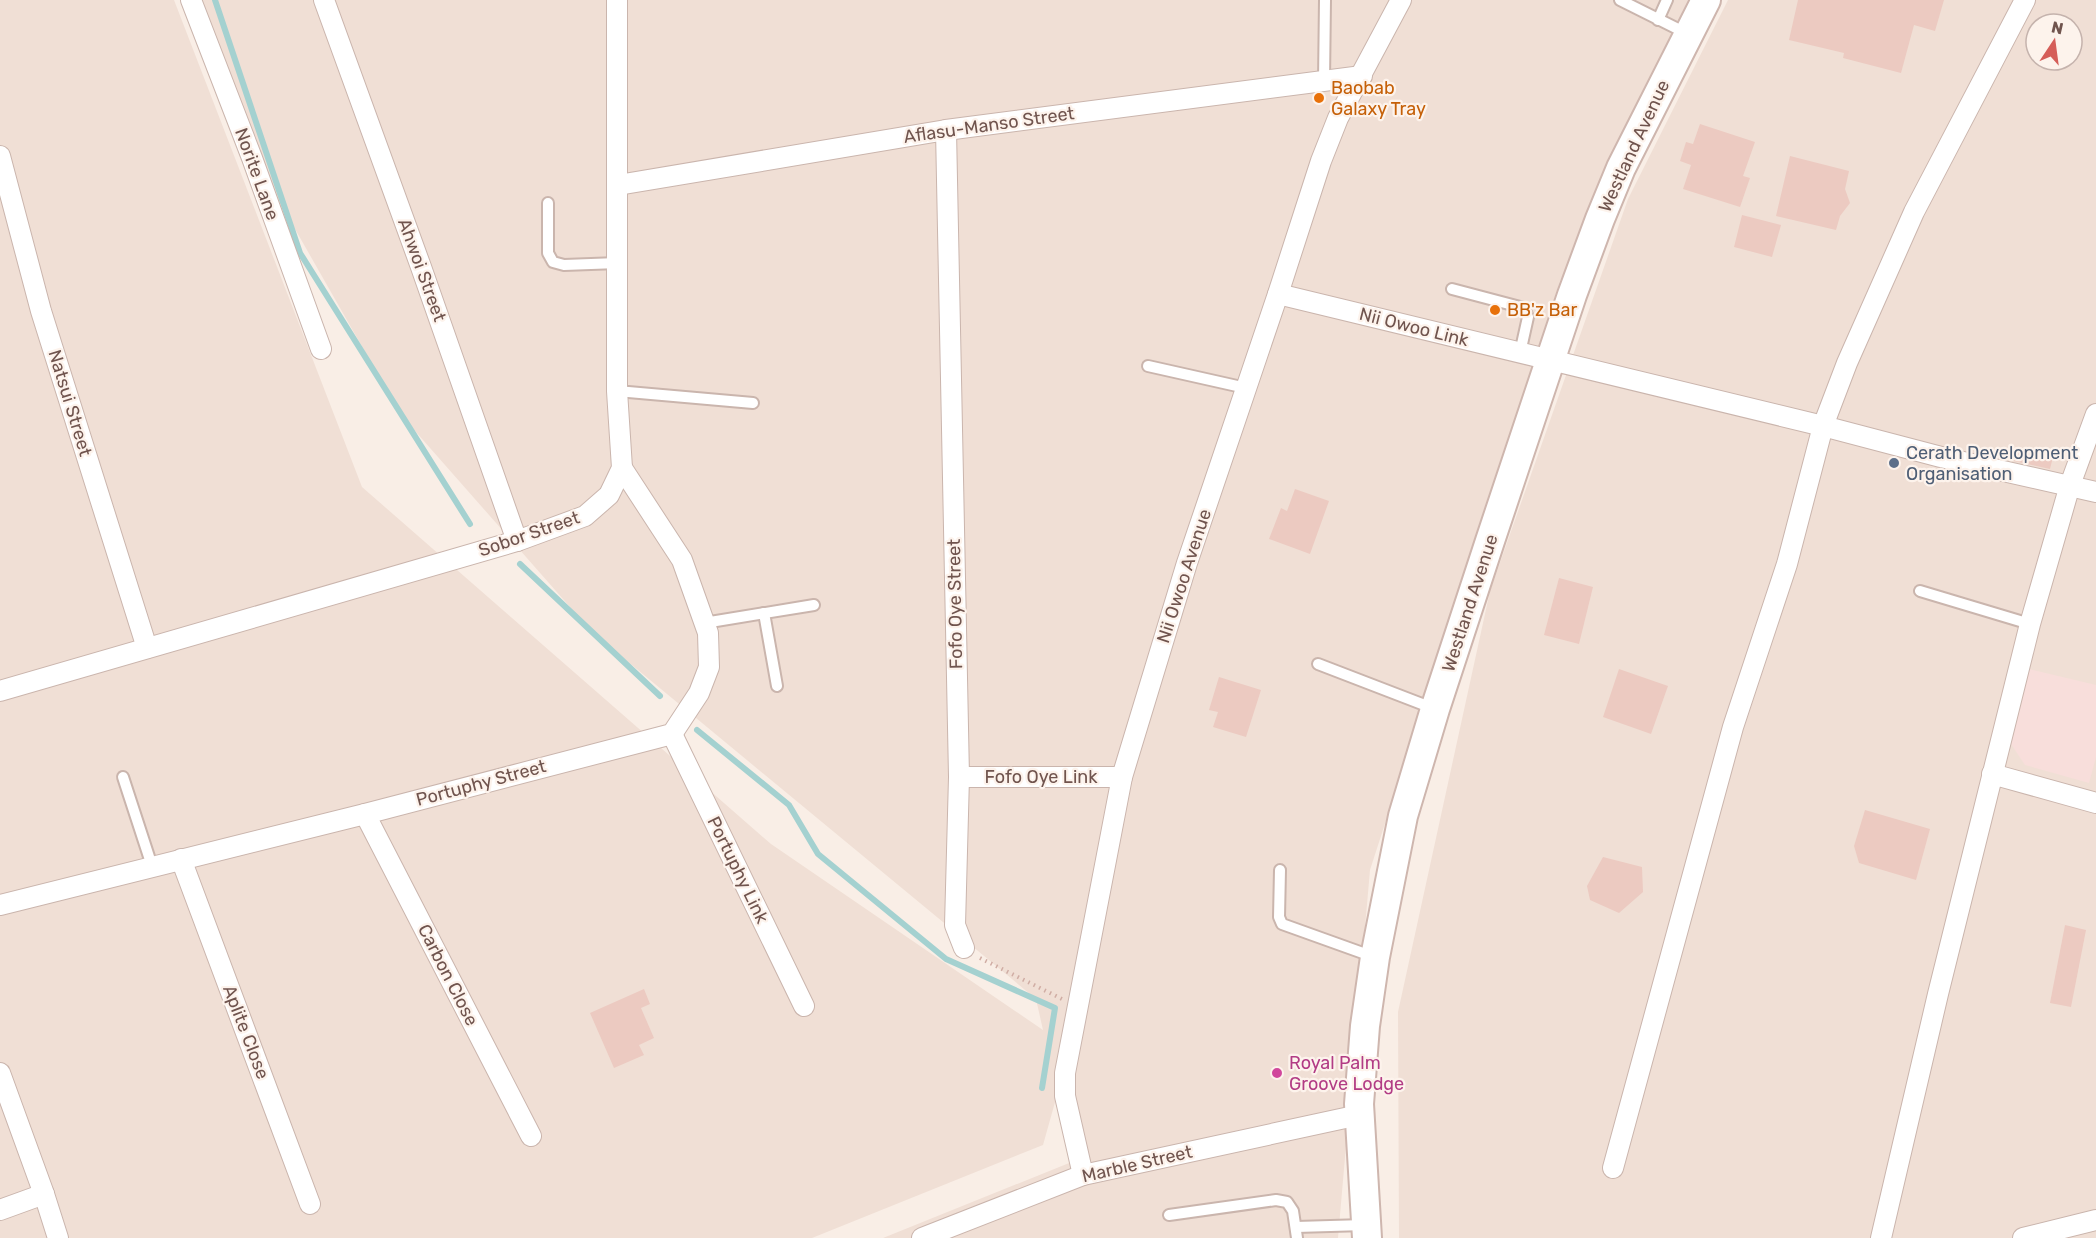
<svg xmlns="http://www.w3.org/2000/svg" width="2096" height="1238" font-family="Rubik,sans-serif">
<rect width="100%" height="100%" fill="#f9eee6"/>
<!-- residential -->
<g fill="#f0dfd5" fill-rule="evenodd">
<path d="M 0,0 L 174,0 L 362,487 L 771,844 L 1043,1030 L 1036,999 L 592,632 L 401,415 L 254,157 L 199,0 L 1694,0 L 1560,281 L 1370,870 L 1338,1238 L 883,1238 L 1079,1159 L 1059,1088 L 1043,1145 L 812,1238 L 0,1238 Z"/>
<path d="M 1728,0 L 2096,0 L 2096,1238 L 1399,1238 L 1398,1012 L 1490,591 L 1628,199 ZM 2036,24 L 2072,24 L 2072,60 L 2036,60 Z"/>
</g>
<!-- commercial -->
<path fill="#f8dedb" d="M 2029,669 L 2096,685 L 2096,757 L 2089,783 L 2025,765 L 2011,744 Z"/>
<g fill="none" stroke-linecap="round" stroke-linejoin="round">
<!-- stream -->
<g stroke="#a4d1d0" stroke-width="6">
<path d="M 215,0 L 300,253 L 470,524"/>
<path d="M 520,564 L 660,696"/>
<path d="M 697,730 L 789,805 L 818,854 L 946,959 L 1055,1008 L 1042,1088"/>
</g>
</g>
<!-- building -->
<g fill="#eccac1">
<path d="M 1798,0 L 1944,0 L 1935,31 L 1914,25 L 1901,73 L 1843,58 L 1844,53 L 1789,40 Z"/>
<path d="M 1700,124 L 1755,142 L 1743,176 L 1750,178 L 1740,207 L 1683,189 L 1691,165 L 1680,161 L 1686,142 L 1693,144 Z"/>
<path d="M 1790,156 L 1849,171 L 1845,189 L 1850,203 L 1840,216 L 1836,230 L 1776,216 Z"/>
<path d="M 1742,215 L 1781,225 L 1772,257 L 1734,247 Z"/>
<path d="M 2038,448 L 2054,453 L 2050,469 L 2014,461 L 2017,451 L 2035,456 Z"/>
<path d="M 1295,489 L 1329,501 L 1310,554 L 1269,539 L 1281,508 L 1287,511 Z"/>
<path d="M 1559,578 L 1593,587 L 1579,644 L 1544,635 Z"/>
<path d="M 1619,669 L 1668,686 L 1651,734 L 1603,717 Z"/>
<path d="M 1219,677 L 1261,690 L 1246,737 L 1213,727 L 1218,712 L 1209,710 Z"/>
<path d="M 1865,810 L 1930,829 L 1916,880 L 1859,863 L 1854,846 Z"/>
<path d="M 1603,857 L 1642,867 L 1643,892 L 1619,913 L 1590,900 L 1587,886 Z"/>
<path d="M 2065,925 L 2086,930 L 2071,1007 L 2050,1003 Z"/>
<path d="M 644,989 L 650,1004 L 641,1008 L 654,1038 L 639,1045 L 644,1055 L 614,1068 L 590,1013 Z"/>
</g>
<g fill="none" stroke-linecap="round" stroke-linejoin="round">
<!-- lane casing -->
<g stroke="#cab5ad" stroke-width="14">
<g id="lane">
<path d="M 1620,0 L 1686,33"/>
<path d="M 1658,20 L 1667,0"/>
<path d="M 1324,81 L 1325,0"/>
<path d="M 548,203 L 548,253 L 553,262 L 564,265 L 618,263"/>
<path d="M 1452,289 L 1524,308 L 1528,317 L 1520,353"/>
<path d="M 1148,366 L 1246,388"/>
<path d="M 617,391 L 753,403"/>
<path d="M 1920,591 L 2030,624"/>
<path d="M 764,613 L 777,686"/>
<path d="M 704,623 L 814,605"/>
<path d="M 1318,664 L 1435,709"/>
<path d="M 123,777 L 152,866"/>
<path d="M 1280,870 L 1279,917 L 1282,924 L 1374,957"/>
<path d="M 1169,1215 L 1276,1200 L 1287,1202 L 1293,1211 L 1297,1238"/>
<path d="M 1296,1227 L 1365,1225"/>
</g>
</g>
<!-- street casing -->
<g stroke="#cab5ad" stroke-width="22">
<g id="street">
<path d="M 191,0 L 252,158 L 321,349"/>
<path d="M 324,0 L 421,267 L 517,541"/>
<path d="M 946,130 L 959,777 L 955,925 L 964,948"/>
<path d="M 0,156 L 41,311 L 147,648"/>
<path d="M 618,185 L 946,130 L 1362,76"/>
<path d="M 1278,294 L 1823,426 L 1941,457 L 2096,492"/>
<path d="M 0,691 L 517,541 L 585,516 L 609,495 L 622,468 L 617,391 L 617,0"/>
<path d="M 672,734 L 804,1006"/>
<path d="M 1992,774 L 2096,803"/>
<path d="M 959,777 L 1122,777"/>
<path d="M 365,814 L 531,1136"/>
<path d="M 181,859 L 310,1204"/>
<path d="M 0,905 L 365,814 L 672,734 L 699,693 L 709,667 L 708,633 L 682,560 L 622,468"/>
<path d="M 0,1073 L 44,1194 L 58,1238"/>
<path d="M 1613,1168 L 1733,727 L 1787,564 L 1823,426 L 1847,363 L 1914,212 L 2025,0"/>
<path d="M 1083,1175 L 1065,1096 L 1065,1073 L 1122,777 L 1187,563 L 1278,294 L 1321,161 L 1338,118 L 1401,0"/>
<path d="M 0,1210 L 44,1194"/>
<path d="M 922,1238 L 1083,1175 L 1359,1115"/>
<path d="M 1881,1238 L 1938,994 L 2030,624 L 2070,485 L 2096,414"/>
<path d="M 2023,1238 L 2096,1220"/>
</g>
</g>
<!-- secondary casing -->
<g stroke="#ceb6ae" stroke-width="32">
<path id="secondary" d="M 1367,1238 L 1359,1104 L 1365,1026 L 1375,957 L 1403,816 L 1435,709 L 1490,541 L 1572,295 L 1600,219 L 1621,168 L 1706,0"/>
</g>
<!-- path -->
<path stroke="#d0ada4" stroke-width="4" stroke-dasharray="1.5 4.5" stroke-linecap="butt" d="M 980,958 L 1062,999"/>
<!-- lane -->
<use href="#lane" stroke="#fff" stroke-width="10"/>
<!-- street -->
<use href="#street" stroke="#fff" stroke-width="20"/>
<!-- secondary -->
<use href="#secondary" stroke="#fff" stroke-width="28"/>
</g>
<!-- markers -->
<g fill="#e8710a" stroke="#fdf3ec" stroke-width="2">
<circle cx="1319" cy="98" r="6"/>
<circle cx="1495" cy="310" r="6"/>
</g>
<circle fill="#5c6f8a" stroke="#fdf3ec" stroke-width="2" cx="1894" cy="463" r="6"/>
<circle fill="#d1479c" stroke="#fdf3ec" stroke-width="2" cx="1277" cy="1073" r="6"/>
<g text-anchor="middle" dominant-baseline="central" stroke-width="4.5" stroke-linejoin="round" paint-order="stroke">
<!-- food labels -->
<g font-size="18" fill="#c56008" stroke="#fdf3ec" text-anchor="start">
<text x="1331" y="88">Baobab<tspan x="1331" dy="21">Galaxy Tray</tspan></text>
<text x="1507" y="310">BB'z Bar</text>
</g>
<!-- street labels -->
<g font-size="18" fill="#70544e" stroke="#fdf3ec">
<text transform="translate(989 125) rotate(-8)">Aflasu-Manso Street</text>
<text transform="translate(1634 146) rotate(-65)">Westland Avenue</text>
<text transform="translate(257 174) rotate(70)">Norite Lane</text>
<text transform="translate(422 270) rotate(70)">Ahwoi Street</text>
<text transform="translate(1414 327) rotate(14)">Nii Owoo Link</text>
<text transform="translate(70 403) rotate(73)">Natsui Street</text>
<text transform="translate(529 534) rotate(-19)">Sobor Street</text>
<text transform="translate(1184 576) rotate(-72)">Nii Owoo Avenue</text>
<text transform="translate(1470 603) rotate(-72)">Westland Avenue</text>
<text transform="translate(955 604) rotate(-91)">Fofo Oye Street</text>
<text x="1041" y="777">Fofo Oye Link</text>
<text transform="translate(481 783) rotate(-15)">Portuphy Street</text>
<text transform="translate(738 870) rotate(64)">Portuphy Link</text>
<text transform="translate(448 975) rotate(63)">Carbon Close</text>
<text transform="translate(246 1032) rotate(69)">Aplite Close</text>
<text transform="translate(1137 1164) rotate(-13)">Marble Street</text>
</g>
<!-- service labels -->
<g font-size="18" fill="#4e5e75" stroke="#fdf3ec" text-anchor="start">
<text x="1906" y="453">Cerath Development<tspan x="1906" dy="21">Organisation</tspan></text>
</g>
<!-- hotel labels -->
<g font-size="18" fill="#b23c85" stroke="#fdf3ec" text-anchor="start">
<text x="1289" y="1063">Royal Palm<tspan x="1289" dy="21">Groove Lodge</tspan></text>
</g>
</g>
<!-- north arrow -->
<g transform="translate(2054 42) rotate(13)"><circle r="28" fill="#fdf3ec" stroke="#c5b3ad" stroke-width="1.5"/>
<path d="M0-4.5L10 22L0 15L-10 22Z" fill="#d55e59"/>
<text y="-9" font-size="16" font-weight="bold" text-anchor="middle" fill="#70544e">N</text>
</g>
</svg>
